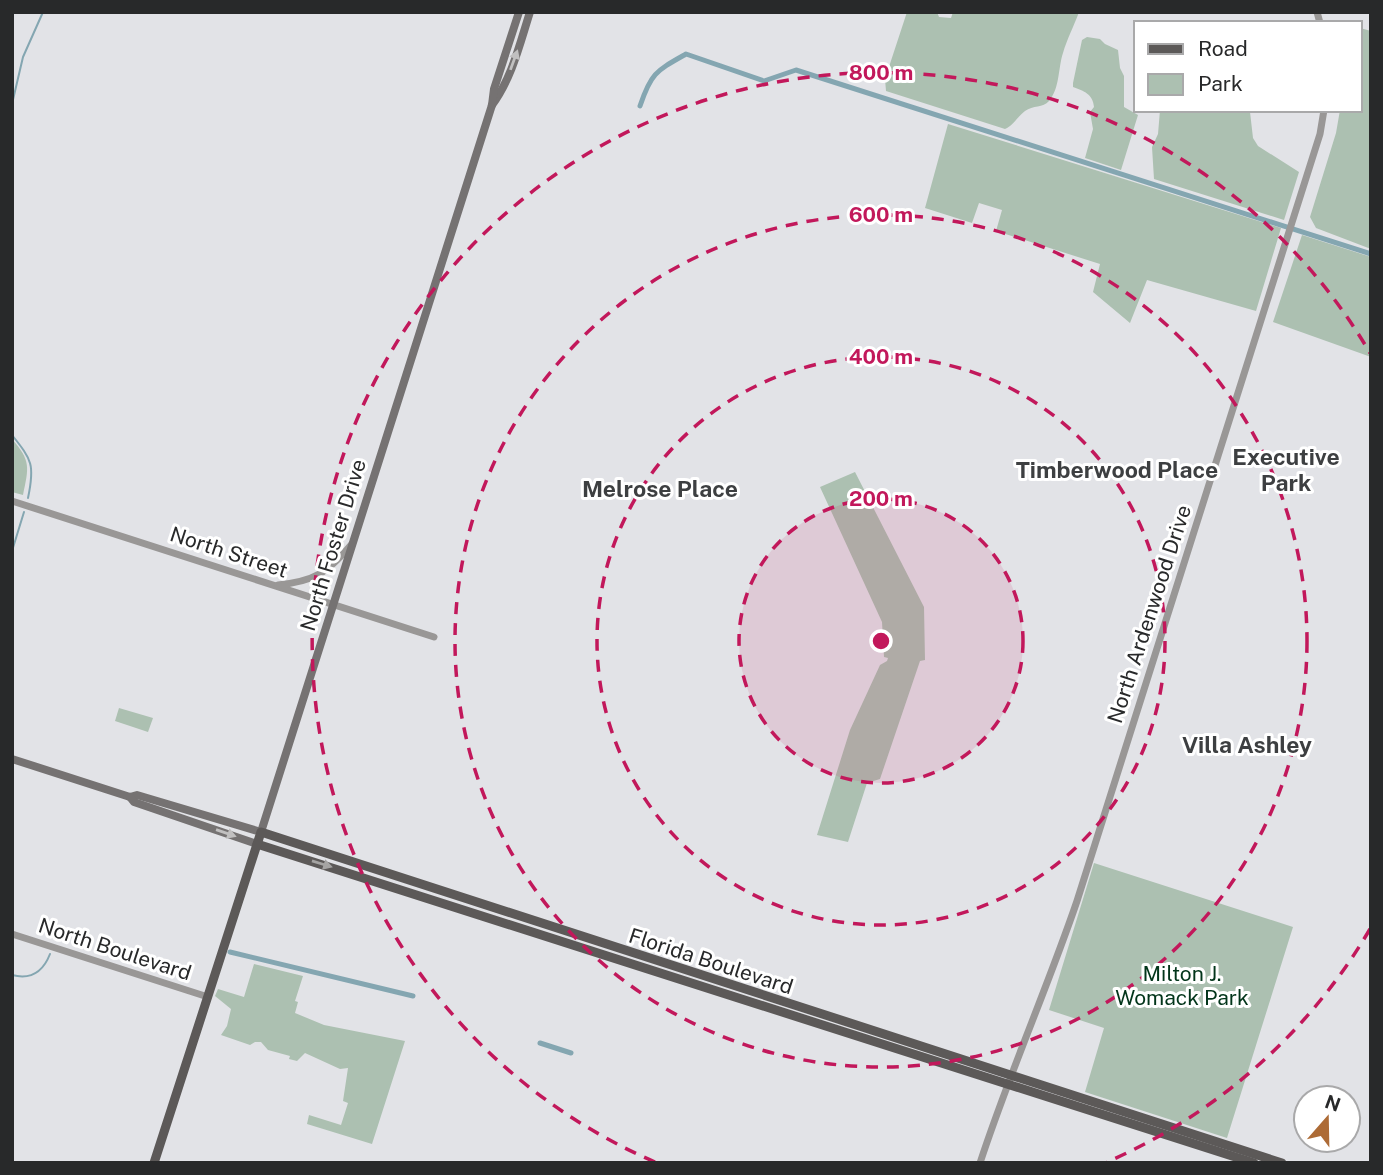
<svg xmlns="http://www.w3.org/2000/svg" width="1383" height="1175" font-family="'Public Sans',sans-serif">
<rect width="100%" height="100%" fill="#e2e3e7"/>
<!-- green -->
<g fill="#acc0b1">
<path d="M 907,12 L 937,12 L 939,17 L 951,18 L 953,12 L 1079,12 C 1074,26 1067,39 1063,53 C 1058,68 1060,88 1049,101 C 1043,108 1033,105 1025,111 C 1017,117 1014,125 1005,129 L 886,91 L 885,79 Z"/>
<path d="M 1360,28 L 1371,31 L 1371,249 L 1316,228 L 1310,217 L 1336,133 L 1340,110 L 1360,110 Z"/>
<path d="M 1087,37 L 1100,39 L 1105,44 L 1118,50 L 1120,68 L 1124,76 L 1124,107 L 1138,115 L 1121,170 L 1085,158 L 1093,129 L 1090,112 L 1094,107 C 1093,94 1084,91 1073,87 L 1073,83 L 1082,40 Z"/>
<path d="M 1160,110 L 1250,112 L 1253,138 L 1258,146 L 1299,172 L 1284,220 L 1154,179 L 1152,147 L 1158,134 Z"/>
<path d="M 948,124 L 1281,228 L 1256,311 L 1147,280 L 1130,323 L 1093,292 L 1100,264 L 996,231 L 1002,210 L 979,203 L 972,223 L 925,208 Z"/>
<path d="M 1302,235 L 1371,257 L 1371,357 L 1273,322 Z"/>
<path d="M 12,439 C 31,461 29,467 23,495 L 12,492 Z"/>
<path d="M 855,472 L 924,607 L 925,660 L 920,661 L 880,779 L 867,783 L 848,842 L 817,835 L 850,730 L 880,665 L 887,661 L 888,658 L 884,657 L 882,622 L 820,487 Z"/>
<path d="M 119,708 L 153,718 L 148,732 L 115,721 Z"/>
<path d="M 1094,863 L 1293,927 L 1227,1138 L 1085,1092 L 1104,1028 L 1049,1010 Z"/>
<path d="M 254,964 L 303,976 L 295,1001 L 298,1002 L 295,1013 L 324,1025 L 405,1041 L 372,1144 L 307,1124 L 309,1115 L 341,1125 L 348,1103 L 343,1101 L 348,1068 L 340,1069 L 305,1053 L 297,1061 L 289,1059 L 290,1056 L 268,1050 L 261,1042 L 255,1042 L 250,1045 L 221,1035 L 227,1026 L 231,1009 L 215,996 L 218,989 L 244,997 Z"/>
</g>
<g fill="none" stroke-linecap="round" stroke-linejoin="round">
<!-- stream -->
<g stroke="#84a6b1" stroke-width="2">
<path d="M 12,104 L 23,57 L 43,12"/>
<path d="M 12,435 C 32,460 35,465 28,498"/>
<path d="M 12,551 L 24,512"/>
<path d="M 12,975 C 31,980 43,972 50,954"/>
</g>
<!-- canal -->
<g stroke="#84a6b1" stroke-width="5">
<path d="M 640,106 C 651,73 656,71 686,54 L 764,81 L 796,70 L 1371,254"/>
<path d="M 230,952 L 413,996"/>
<path d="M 540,1043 L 571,1053"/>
</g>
<!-- tertiary -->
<g stroke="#999796" stroke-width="7">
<path d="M 1317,12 L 1320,23"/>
<path d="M 12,501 L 434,637"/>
<path d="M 278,585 C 315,581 327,573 351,545"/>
<path d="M 12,934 L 208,997"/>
<path d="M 980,1163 C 1009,1074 1047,989 1077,901 L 1320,134 L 1324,110"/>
</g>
<!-- secondary -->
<g stroke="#757272" stroke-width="8">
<path d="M 492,105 C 512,78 520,43 530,12"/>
<path d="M 12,759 L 130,797 L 137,795 L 261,832 L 492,105 L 494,89 L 519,12"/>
<path d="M 130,797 L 134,802 L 257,844"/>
</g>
<!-- primary -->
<g stroke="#5c5958" stroke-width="9">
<path d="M 257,844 L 1254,1163"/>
<path d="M 154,1163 L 261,832 L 1282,1163"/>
</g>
</g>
<!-- one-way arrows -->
<defs><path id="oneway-solid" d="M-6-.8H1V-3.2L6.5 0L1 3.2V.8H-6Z" transform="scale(1.75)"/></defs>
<g fill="#c1c0c0">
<use href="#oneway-solid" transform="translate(514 60) rotate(-70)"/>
<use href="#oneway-solid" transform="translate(226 833) rotate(19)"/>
</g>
<use fill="#a5a4a3" href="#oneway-solid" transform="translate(322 864) rotate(17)"/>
<!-- distance rings -->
<circle cx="881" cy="641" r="142" fill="#c2185b" fill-opacity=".12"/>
<g fill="none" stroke="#c2185b" stroke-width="3.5" stroke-dasharray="12 9">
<circle cx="881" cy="641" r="142"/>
<circle cx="881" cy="641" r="284"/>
<circle cx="881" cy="641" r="426"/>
<path d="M1370 929A568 568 0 0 1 1107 1162M655 1162A568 568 0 1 1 1370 353"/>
</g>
<g text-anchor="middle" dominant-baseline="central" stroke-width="6" stroke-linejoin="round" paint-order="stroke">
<!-- street labels -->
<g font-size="21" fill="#28292a" stroke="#fff">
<text transform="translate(333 545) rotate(-73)">North Foster Drive</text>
<text transform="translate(229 552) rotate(18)">North Street</text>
<text transform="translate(1149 614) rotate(-72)">North Ardenwood Drive</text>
<text transform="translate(115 949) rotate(18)">North Boulevard</text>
<text transform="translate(711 961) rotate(18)">Florida Boulevard</text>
</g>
<!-- park labels -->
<g font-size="21" fill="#02351a" stroke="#fff">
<text x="1182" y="973">Milton J.<tspan x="1182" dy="24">Womack Park</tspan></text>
</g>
<!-- neighbourhood labels -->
<g font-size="23" font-weight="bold" fill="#3d3f41" stroke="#fff">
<text x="1286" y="456">Executive<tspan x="1286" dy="26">Park</tspan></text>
<text x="1117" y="469">Timberwood Place</text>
<text x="660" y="488">Melrose Place</text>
<text x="1247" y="744">Villa Ashley</text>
</g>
</g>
<circle cx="881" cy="641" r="10" fill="#c2185b" stroke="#fff" stroke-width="3.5"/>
<g font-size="21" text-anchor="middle" font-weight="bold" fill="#c2185b" stroke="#fff" stroke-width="6" stroke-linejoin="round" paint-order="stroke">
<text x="881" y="80">800 m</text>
<text x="881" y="222">600 m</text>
<text x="881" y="364">400 m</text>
<text x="881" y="506">200 m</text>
</g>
<!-- border -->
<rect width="1383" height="1175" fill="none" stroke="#28292a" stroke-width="28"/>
<!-- legend -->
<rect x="1134" y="21" width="228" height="91" fill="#ffffff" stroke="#a9a9aa" stroke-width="2"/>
<rect x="1148" y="44" width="35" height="10" fill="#5c5958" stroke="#a9a9aa" stroke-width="2"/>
<text x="1198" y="56" font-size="21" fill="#28292a">Road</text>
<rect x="1148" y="74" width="35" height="21" fill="#acc0b1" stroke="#a9a9aa" stroke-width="2"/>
<text x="1198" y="91" font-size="21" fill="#28292a">Park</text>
<!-- north arrow -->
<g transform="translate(1327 1119) rotate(20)"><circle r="33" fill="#ffffff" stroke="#a9a9aa" stroke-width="2"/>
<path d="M0-5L12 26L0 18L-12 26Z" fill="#ad6b36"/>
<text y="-10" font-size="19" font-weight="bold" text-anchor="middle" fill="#28292a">N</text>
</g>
</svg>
